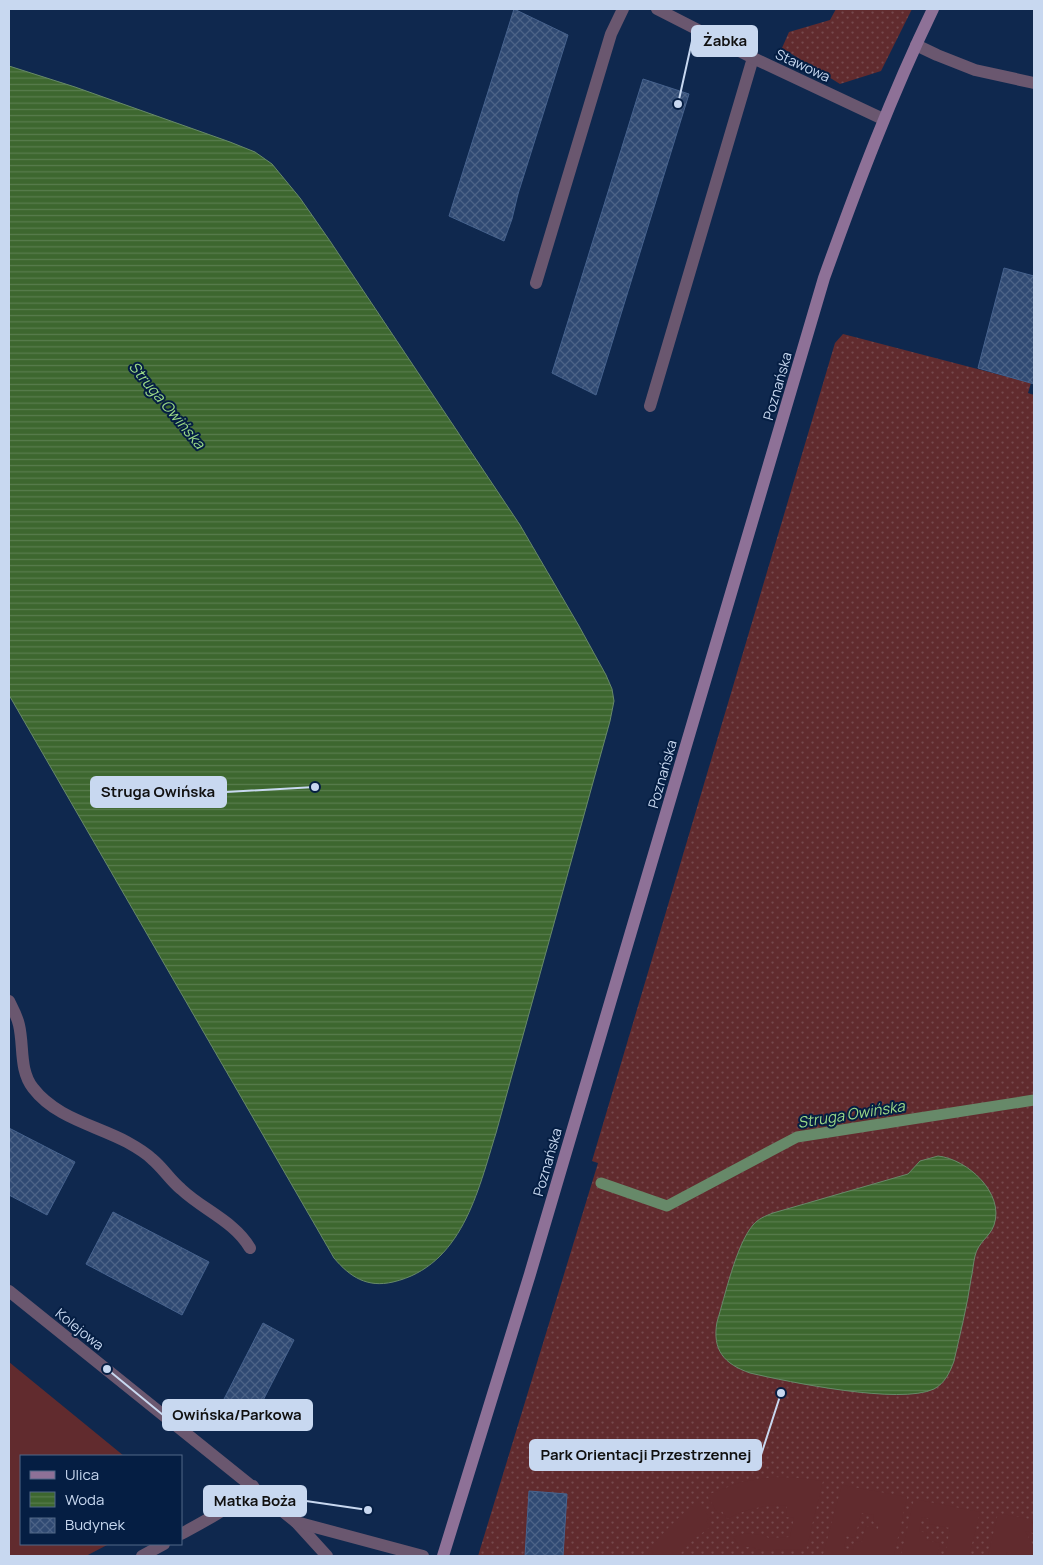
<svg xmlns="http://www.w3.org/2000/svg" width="1043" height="1565" font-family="Manrope,sans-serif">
<defs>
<pattern id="grass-dots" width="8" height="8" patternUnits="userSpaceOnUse" patternTransform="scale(1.25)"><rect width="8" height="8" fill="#612b2e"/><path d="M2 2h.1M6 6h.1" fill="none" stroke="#76494d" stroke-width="1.8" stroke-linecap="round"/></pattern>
<pattern id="water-rules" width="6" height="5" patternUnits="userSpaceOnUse" patternTransform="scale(1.25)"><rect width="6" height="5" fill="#3d672f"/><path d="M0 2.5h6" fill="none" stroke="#587c4d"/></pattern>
<pattern id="building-cross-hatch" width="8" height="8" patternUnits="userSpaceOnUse" patternTransform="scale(1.25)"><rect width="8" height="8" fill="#304a73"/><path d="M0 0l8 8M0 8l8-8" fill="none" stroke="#4c6387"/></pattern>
</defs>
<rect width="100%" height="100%" fill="#0f284e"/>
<!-- grass -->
<g fill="url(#grass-dots)">
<path d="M 836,9 L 912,9 L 881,71 L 840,84 L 782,48 L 789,32 L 830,20 Z"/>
<path d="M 843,334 L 1031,383 L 1028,393 L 1034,395 L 1034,1556 L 478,1556 L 598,1163 L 592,1161 L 835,343 Z"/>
</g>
<!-- garden -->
<g fill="#612b2e" fill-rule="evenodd">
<path d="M 9,1362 L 124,1456 L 21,1456 L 21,1544 L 109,1544 L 86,1556 L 9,1556 Z"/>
<path d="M 774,1477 L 799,1478 L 823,1481 L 806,1550 L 780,1549 L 763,1551 L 752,1547 L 740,1547 L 733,1537 L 746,1533 L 762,1535 L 769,1538 L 790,1537 L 794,1518 L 786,1517 L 787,1506 C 766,1504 746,1509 727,1519 L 722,1511 L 718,1514 L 707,1495 L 741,1482 Z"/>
<path d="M 842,1485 L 907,1497 L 894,1555 L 888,1554 L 887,1556 L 831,1556 L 823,1555 ZM 861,1513 L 874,1515 L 873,1522 L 879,1524 L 878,1529 L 866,1526 L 862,1542 L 855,1541 L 853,1550 L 844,1548 L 846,1536 L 855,1538 Z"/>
<path d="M 914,1499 L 980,1512 L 969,1556 L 945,1556 L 950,1528 L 929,1524 L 930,1519 L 922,1517 L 919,1531 L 927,1533 L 926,1540 L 940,1543 L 937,1556 L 901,1556 Z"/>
<path d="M 698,1501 L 710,1518 L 706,1521 L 710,1527 L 693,1540 L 678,1556 L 647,1556 C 660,1533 678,1518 698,1501 Z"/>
<path d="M 998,1513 L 1034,1520 L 1034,1533 L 1025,1531 L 1034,1547 L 1034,1556 L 1009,1556 L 1007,1552 L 1006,1556 L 988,1556 Z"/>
</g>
<!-- water -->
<g fill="url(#water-rules)" stroke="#678969">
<path d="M 9,66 L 75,87 L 230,142 L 255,152 L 272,164 L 300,198 L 330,241 L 520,525 L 579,626 L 606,675 L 612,689 L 614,701 L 610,721 L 496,1133 C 478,1191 462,1266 393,1282 C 367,1288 350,1277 334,1258 L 9,695 Z"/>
<path d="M 938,1156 C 967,1159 1005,1193 994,1225 C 990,1237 978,1242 975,1256 C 973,1264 973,1271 971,1279 C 967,1307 960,1334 954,1361 C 950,1372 945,1383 934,1389 C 900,1405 789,1382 750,1373 C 724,1364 712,1350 717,1322 C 725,1296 736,1245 753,1225 C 758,1219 765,1216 773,1213 L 908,1174 L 920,1161 Z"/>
</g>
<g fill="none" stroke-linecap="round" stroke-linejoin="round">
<!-- stream -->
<path stroke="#678969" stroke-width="11" d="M 601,1183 L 667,1206 L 797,1137 L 1034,1100"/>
</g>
<!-- building -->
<g fill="url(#building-cross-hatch)" stroke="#46628d">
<path d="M 514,9 L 568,35 L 518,194 L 512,219 L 504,241 L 449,216 Z"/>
<path d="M 643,79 L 689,94 L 596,395 L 552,373 Z"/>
<path d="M 1004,268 L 1034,276 L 1034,384 L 978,368 Z"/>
<path d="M 9,1128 L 75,1162 L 47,1215 L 9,1195 Z"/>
<path d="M 113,1212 L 209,1262 L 182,1315 L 86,1264 Z"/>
<path d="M 263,1323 L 294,1340 L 254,1418 L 223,1401 Z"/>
<path d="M 529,1491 L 567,1494 L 563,1556 L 525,1556 Z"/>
</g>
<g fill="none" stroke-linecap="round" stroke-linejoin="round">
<!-- lane -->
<g stroke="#6a576f" stroke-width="12">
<path d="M 916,45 L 937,55 L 975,70 L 1034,83"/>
<path d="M 536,283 L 611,34 L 623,9"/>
<path d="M 650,406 L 753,58"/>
<path d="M 9,1001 C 13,1009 17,1016 19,1025 C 24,1046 19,1070 33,1088 C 56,1118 95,1125 127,1142 C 136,1147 145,1152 152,1159 C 163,1168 170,1180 181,1189 C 203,1210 234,1221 250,1248"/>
</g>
<!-- street -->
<g stroke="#6a576f" stroke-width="12">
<path d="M 657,9 L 753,58 L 883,119"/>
<path d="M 9,1291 L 296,1522 L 327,1556"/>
<path d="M 296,1522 L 423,1556"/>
<path d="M 181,1534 C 207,1520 232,1507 253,1486"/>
<path d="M 142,1556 L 164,1544"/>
</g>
<!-- secondary -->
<path stroke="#8e7197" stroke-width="12" d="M 443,1556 L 530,1274 L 824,278 C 857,186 891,96 933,9"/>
</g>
<g text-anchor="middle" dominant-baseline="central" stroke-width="4" stroke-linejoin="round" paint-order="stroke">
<!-- street labels -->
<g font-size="14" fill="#c8d8f0" stroke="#051e43">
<text transform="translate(803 65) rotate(25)">Stawowa</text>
<text transform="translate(777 386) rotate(-74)">Poznańska</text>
<text transform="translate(662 774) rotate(-74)">Poznańska</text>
<text transform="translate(547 1162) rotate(-74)">Poznańska</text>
<text transform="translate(80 1329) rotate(39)">Kolejowa</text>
</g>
<!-- water labels -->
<g font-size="15" font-style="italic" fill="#9bd987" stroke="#051e43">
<text transform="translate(167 405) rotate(50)">Struga Owińska</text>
<text transform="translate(851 1114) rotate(-9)">Struga Owińska</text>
</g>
</g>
<!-- callouts -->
<path fill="none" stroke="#c8d8f0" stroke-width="2" d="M678 104L692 41M315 787L226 792M107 1369L163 1415M781 1393L761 1455M368 1510L306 1501"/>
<g fill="#c8d8f0" stroke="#051e43" stroke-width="2">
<circle cx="678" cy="104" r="5"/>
<circle cx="315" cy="787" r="5"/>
<circle cx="107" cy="1369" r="5"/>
<circle cx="781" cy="1393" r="5"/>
<circle cx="368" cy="1510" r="5"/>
</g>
<g fill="#c8d8f0" stroke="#c8d8f0" stroke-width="2">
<rect x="692" y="26" width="65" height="30" rx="5"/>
<rect x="91" y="777" width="135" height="30" rx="5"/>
<rect x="163" y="1400" width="149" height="30" rx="5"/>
<rect x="530" y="1440" width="231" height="30" rx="5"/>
<rect x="204" y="1486" width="102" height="30" rx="5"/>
</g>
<g font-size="15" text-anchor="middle" font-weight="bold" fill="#111">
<text x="725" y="46">Żabka</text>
<text x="158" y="797">Struga Owińska</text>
<text x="237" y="1420">Owińska/Parkowa</text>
<text x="646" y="1460">Park Orientacji Przestrzennej</text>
<text x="255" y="1506">Matka Boża</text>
</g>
<!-- border -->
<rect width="1043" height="1565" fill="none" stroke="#c8d8f0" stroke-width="20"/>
<!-- legend -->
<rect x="20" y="1455" width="162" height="90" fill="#051e43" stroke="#536888"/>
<rect x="30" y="1471" width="25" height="8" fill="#8e7197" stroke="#536888"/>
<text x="65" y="1480" font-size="15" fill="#c8d8f0">Ulica</text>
<rect x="30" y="1492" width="25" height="15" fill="url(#water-rules)" stroke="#536888"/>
<text x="65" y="1505" font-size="15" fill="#c8d8f0">Woda</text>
<rect x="30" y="1518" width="25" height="15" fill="url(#building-cross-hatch)" stroke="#536888"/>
<text x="65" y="1530" font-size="15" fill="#c8d8f0">Budynek</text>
</svg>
